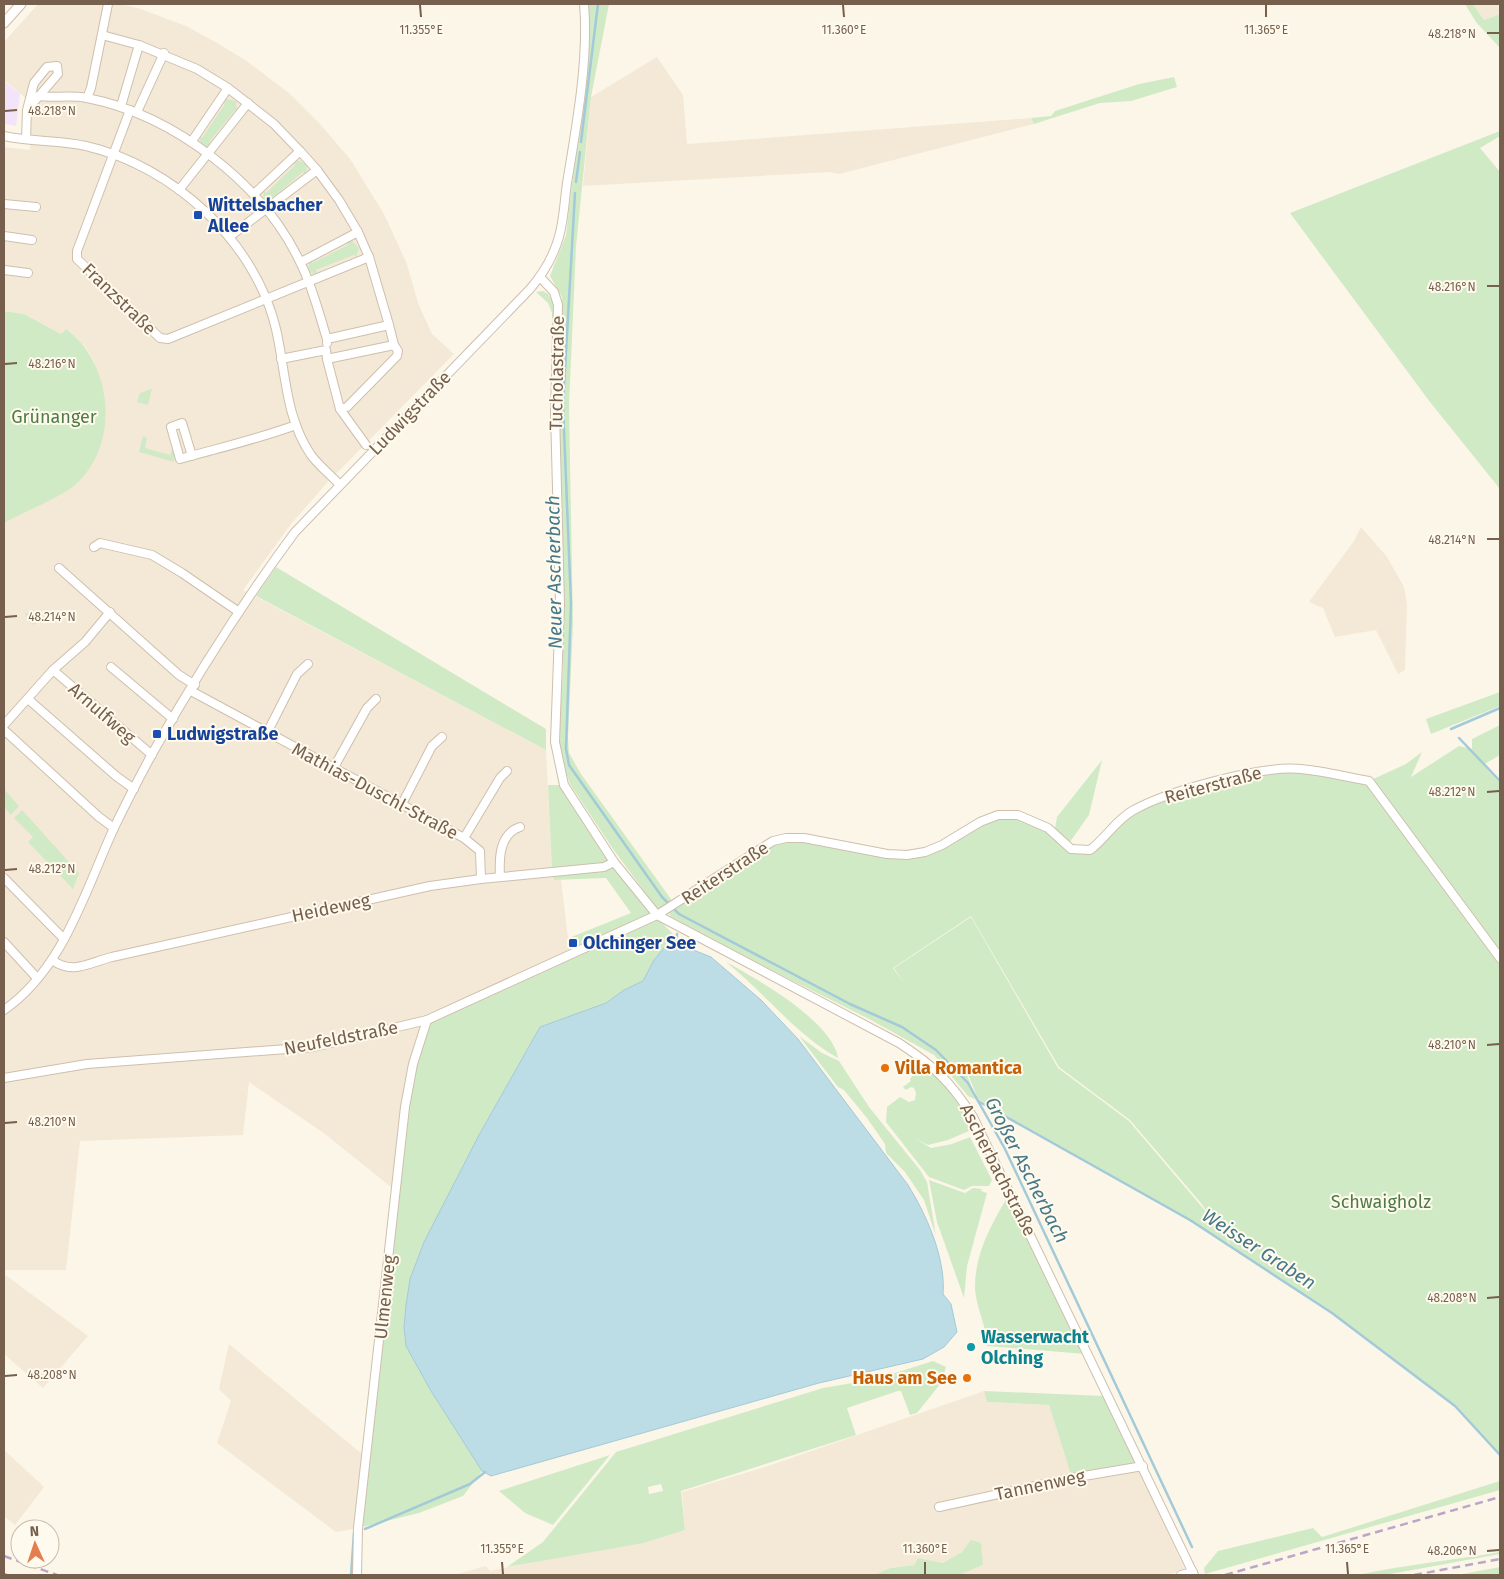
<svg xmlns="http://www.w3.org/2000/svg" width="1504" height="1579" font-family="'Fira Sans',sans-serif">
<rect width="100%" height="100%" fill="#fcf6e8"/>
<!-- residential -->
<g fill="#f4e9d6">
<path d="M 38,4 L 120,4 L 138,8 L 186,26 L 219,44 L 248,62 L 290,94 L 320,124 L 350,159 L 384,214 L 407,264 L 418,303 L 432,334 L 454,354 L 326,484 L 291,524 L 243,590 L 546,750 L 552,872 L 554,880 L 561,880 L 570,954 L 396,1191 L 325,1134 L 249,1082 L 243,1135 L 80,1141 L 66,1270 L 4,1270 L 4,523 L 75,485 L 91,466 L 104,397 L 94,361 L 86,348 L 73,334 L 66,329 L 61,334 L 24,314 L 4,311 L 4,147 L 30,150 L 32,110 L 35,106 L 4,80 L 4,42 Z"/>
<path d="M 1473,4 L 1498,4 L 1500,14 L 1484,20 Z"/>
<path d="M 657,57 L 683,95 L 687,144 L 1031,118 L 1034,124 L 839,174 L 829,172 L 583,186 L 591,97 Z"/>
<path d="M 1361,527 L 1387,557 L 1404,587 L 1407,604 L 1405,670 L 1398,674 L 1376,630 L 1335,637 L 1323,608 L 1309,602 L 1354,541 Z"/>
<path d="M 4,1274 L 88,1336 L 43,1388 L 4,1354 Z"/>
<path d="M 229,1344 L 368,1459 L 358,1528 L 336,1532 L 217,1443 L 231,1401 L 219,1389 Z"/>
<path d="M 984,1391 L 987,1402 L 1049,1405 L 1072,1478 L 1138,1467 L 1185,1570 L 1167,1575 L 959,1575 L 982,1565 L 962,1552 L 943,1563 L 918,1558 L 914,1565 L 890,1568 L 874,1575 L 454,1575 L 486,1566 L 490,1571 L 562,1556 L 644,1543 L 685,1530 L 682,1492 L 768,1466 Z"/>
<path d="M 4,1450 L 44,1487 L 15,1525 L 4,1516 Z"/>
</g>
<!-- education -->
<path fill="#f3e4f9" d="M 4,81 L 20,94 L 16,126 L 4,124 Z"/>
<!-- green -->
<g fill="#d1eac6" fill-rule="evenodd">
<path d="M 587,4 L 609,4 L 591,97 L 576,247 L 569,405 L 573,625 L 568,738 L 569,753 L 581,774 L 673,902 L 658,910 L 613,849 L 570,784 L 558,751 L 563,668 L 558,384 L 562,297 L 550,276 L 566,235 L 578,135 Z"/>
<path d="M 1465,4 L 1473,4 L 1484,20 L 1500,14 L 1500,48 L 1476,22 Z"/>
<path d="M 1174,77 L 1177,87 L 1131,101 L 1100,103 L 1034,124 L 1031,118 L 1051,116 L 1055,111 L 1139,84 Z"/>
<path d="M 226,99 L 236,101 L 237,111 L 235,110 L 209,142 L 211,144 L 208,147 L 202,146 L 199,136 L 202,138 L 225,104 L 222,102 Z"/>
<path d="M 1500,131 L 1500,136 L 1480,148 L 1500,172 L 1500,489 L 1430,402 L 1290,213 Z"/>
<path d="M 297,160 L 307,164 L 306,175 L 303,172 L 272,198 L 273,201 L 269,203 L 264,201 L 263,190 L 266,193 L 295,165 L 293,162 Z"/>
<path d="M 347,241 L 352,241 L 359,248 L 356,257 L 354,255 L 316,270 L 317,273 L 313,274 L 308,270 L 310,260 L 312,263 L 348,245 Z"/>
<path d="M 543,291 L 548,294 L 555,305 L 551,408 L 552,313 L 548,303 L 536,292 Z"/>
<path d="M 4,311 L 24,314 L 61,334 L 66,329 C 113,363 121,445 75,485 C 61,497 22,513 4,523 Z"/>
<path d="M 152,389 L 148,405 L 137,402 L 140,393 Z"/>
<path d="M 143,436 L 147,438 L 145,448 L 170,455 L 172,449 L 175,449 L 174,462 L 139,452 Z"/>
<path d="M 276,567 L 546,729 L 546,750 L 256,596 Z"/>
<path d="M 33,610 L 38,614 L 37,623 L 32,625 L 25,614 Z"/>
<path d="M 1500,692 L 1500,706 L 1431,734 L 1426,719 Z"/>
<path d="M 1500,725 L 1500,755 L 1483,765 L 1500,783 L 1500,1455 L 1455,1406 L 1332,1313 L 1231,1247 L 1220,1222 L 1214,1223 L 1219,1223 L 1229,1244 L 978,1099 L 965,1067 L 962,1063 L 977,1100 L 968,1096 L 934,1055 L 869,1019 L 761,965 L 670,916 L 668,908 L 773,841 L 786,838 C 820,844 894,861 925,852 C 951,844 988,808 1016,816 C 1029,820 1042,828 1054,834 L 1057,817 L 1102,760 L 1089,815 L 1067,846 L 1090,850 L 1130,812 L 1205,783 L 1300,769 L 1369,781 L 1406,764 L 1422,752 L 1411,777 L 1459,746 L 1472,749 L 1472,739 ZM 971,916 L 1059,1067 L 1130,1120 L 1200,1202 L 1213,1220 L 1129,1121 L 1058,1068 L 971,917 L 894,968 L 905,984 L 893,968 Z"/>
<path d="M 548,785 L 564,785 L 614,862 L 664,925 L 677,938 L 665,947 L 654,960 L 643,981 L 624,990 L 606,1003 L 540,1027 L 479,1135 L 424,1242 L 410,1279 L 406,1305 L 404,1326 L 406,1346 L 431,1391 L 482,1471 L 463,1496 L 419,1513 L 358,1528 L 405,1107 L 427,1020 L 570,954 L 569,938 L 631,913 L 606,878 L 554,880 L 552,872 Z"/>
<path d="M 4,789 L 19,806 L 11,815 L 4,807 Z"/>
<path d="M 22,810 L 79,873 L 73,889 L 28,842 L 33,837 L 14,818 Z"/>
<path d="M 726,962 C 757,979 833,1022 838,1058 C 795,1034 765,993 726,962 Z"/>
<path d="M 799,1036 L 822,1053 L 839,1061 L 869,1107 L 920,1170 L 927,1182 L 936,1236 L 924,1200 L 905,1172 L 886,1153 L 885,1144 L 867,1118 L 844,1090 L 838,1087 Z"/>
<path d="M 928,1062 L 978,1127 L 948,1140 L 928,1145 L 916,1139 L 931,1148 L 952,1144 L 970,1137 L 992,1180 L 989,1186 L 972,1186 L 964,1190 L 929,1177 L 886,1122 L 887,1107 L 900,1097 L 909,1102 L 915,1100 L 916,1093 L 914,1088 L 911,1087 L 906,1090 L 903,1087 L 911,1081 L 910,1079 L 922,1064 Z"/>
<path d="M 929,1180 L 965,1193 L 973,1188 L 982,1189 L 981,1191 L 987,1193 L 967,1266 L 964,1298 L 937,1222 Z"/>
<path d="M 1009,1195 L 1085,1354 L 987,1346 C 987,1326 976,1308 975,1289 C 974,1255 992,1222 1009,1195 Z"/>
<path d="M 933,1361 L 946,1367 L 941,1383 L 917,1413 L 910,1415 L 901,1391 L 898,1391 L 847,1408 L 856,1435 L 681,1491 L 685,1530 L 644,1543 L 507,1567 L 543,1542 L 616,1452 L 823,1388 L 876,1379 ZM 661,1484 L 663,1491 L 649,1494 L 648,1487 Z"/>
<path d="M 984,1391 L 1104,1396 L 1138,1465 L 1072,1478 L 1049,1405 L 987,1402 Z"/>
<path d="M 610,1455 L 553,1525 L 525,1513 L 499,1491 Z"/>
<path d="M 1500,1481 L 1500,1490 L 1205,1574 L 1204,1568 L 1218,1551 L 1313,1528 L 1322,1537 Z"/>
<path d="M 971,1540 L 981,1543 L 983,1565 L 959,1575 L 874,1575 L 890,1568 L 914,1565 L 918,1558 L 943,1563 L 962,1552 Z"/>
<path d="M 1500,1552 L 1500,1554 L 1385,1575 L 1357,1575 C 1405,1565 1453,1560 1500,1552 Z"/>
<path d="M 1500,1567 L 1500,1575 L 1457,1575 Z"/>
</g>
<!-- water -->
<path fill="#bcdce6" stroke="#a3cad8" d="M 677,938 L 691,949 L 711,957 L 761,1000 L 798,1039 L 908,1185 C 926,1214 946,1258 943,1294 L 951,1304 L 957,1332 L 944,1347 L 923,1359 L 819,1383 L 491,1476 L 482,1471 L 431,1391 L 406,1346 L 404,1327 L 406,1305 L 410,1279 L 424,1242 L 479,1135 L 540,1027 L 606,1003 L 624,990 L 643,981 L 654,960 L 665,947 Z"/>
<g fill="none" stroke-linecap="round" stroke-linejoin="round">
<!-- stream -->
<g stroke="#a3cad8" stroke-width="2.5">
<path d="M 581,142 L 598,4"/>
<path d="M 576,182 L 580,152"/>
<path d="M 575,193 L 563,405 L 571,604 L 566,749 L 569,765 L 662,897 L 679,914 L 850,1004 L 902,1027 L 936,1050 L 968,1083 L 1005,1149 L 1192,1547"/>
<path d="M 1451,729 L 1500,708"/>
<path d="M 1459,738 L 1500,781"/>
<path d="M 677,938 L 677,934"/>
<path d="M 978,1101 L 1190,1220 L 1332,1313 L 1455,1406 L 1500,1455"/>
<path d="M 365,1529 L 470,1484 L 485,1472"/>
<path d="M 351,1575 L 354,1533"/>
</g>
<!-- minor casing -->
<g stroke="#cebfae" stroke-width="10">
<g id="minor">
<path d="M 102,35 L 139,45"/>
<path d="M 38,96 C 55,98 71,95 87,98 C 174,115 264,184 301,264 C 313,288 319,314 327,339"/>
<path d="M 87,98 L 91,88 L 108,4"/>
<path d="M 121,106 L 139,45 L 197,69 L 228,88"/>
<path d="M 130,110 L 77,251 L 77,259 L 160,338 L 168,339 L 369,257 L 389,325"/>
<path d="M 137,112 L 164,53"/>
<path d="M 4,136 C 31,142 59,140 86,146 C 173,166 255,241 276,329 C 286,372 285,417 311,455 C 319,466 331,475 340,485"/>
<path d="M 26,139 L 27,110 L 58,74 L 57,66 L 47,67 L 34,83 L 27,110"/>
<path d="M 192,141 L 228,88 L 274,124 L 300,151"/>
<path d="M 179,190 L 248,103"/>
<path d="M 254,194 L 300,151 L 317,170"/>
<path d="M 4,204 L 36,207"/>
<path d="M 4,236 L 32,240"/>
<path d="M 229,237 L 317,170 L 339,200 L 358,232"/>
<path d="M 301,262 L 358,232 L 369,257"/>
<path d="M 4,270 L 28,273"/>
<path d="M 540,277 L 554,292 L 558,305 L 555,412 L 560,604 L 555,742 L 564,785 L 614,862 L 657,915 L 899,1043 C 933,1065 951,1082 973,1117 L 1194,1575"/>
<path d="M 327,343 L 327,339 L 389,325 L 394,345"/>
<path d="M 281,359 L 326,350 L 327,359 L 394,345 L 398,351 L 397,356 L 347,407 L 340,409"/>
<path d="M 327,359 L 340,409 L 366,445"/>
<path d="M 192,456 L 182,423 L 171,427 L 180,459 C 219,448 258,439 296,425"/>
<path d="M 94,547 L 100,543 L 152,555 L 182,573 L 239,612"/>
<path d="M 59,568 L 179,675 L 195,685"/>
<path d="M 111,667 L 173,719"/>
<path d="M 53,670 L 152,755"/>
<path d="M 191,691 L 464,838 L 480,851 L 481,879"/>
<path d="M 28,699 L 116,776 L 134,789"/>
<path d="M 4,725 L 53,670 L 85,642 L 110,612"/>
<path d="M 4,730 L 99,817 L 114,828"/>
<path d="M 267,733 L 297,674 L 308,664"/>
<path d="M 333,769 L 367,708 L 376,699"/>
<path d="M 401,806 L 432,746 L 442,737"/>
<path d="M 464,838 L 500,778 L 507,771"/>
<path d="M 500,877 C 499,859 499,834 520,827"/>
<path d="M 4,878 L 64,939"/>
<path d="M 4,942 L 37,978"/>
<path d="M 52,960 C 73,975 88,963 112,957 L 430,886 L 481,879 L 604,867 L 614,862"/>
<path d="M 4,1010 C 64,968 85,891 114,828 C 126,803 139,778 152,754 C 195,678 243,602 295,532 L 530,289 C 542,275 551,261 557,243 C 564,224 564,203 567,183 C 576,128 589,59 584,4"/>
<path d="M 4,1078 L 87,1064 L 314,1047 L 427,1020 L 657,915 L 773,841 L 786,838 L 804,838 L 887,854 L 907,855 L 925,852 L 942,845 L 980,822 L 998,815 L 1018,815 L 1048,828 L 1071,849 L 1090,850 C 1105,839 1115,821 1132,811 C 1167,791 1261,765 1301,769 C 1324,771 1346,777 1369,781 L 1500,958"/>
<path d="M 939,1507 L 1072,1478 L 1143,1466"/>
<path d="M 357,1575 L 358,1528 L 405,1107 L 413,1064 L 427,1020"/>
<path d="M 1181,1575 L 1193,1572"/>
</g>
</g>
<!-- tertiary casing -->
<g stroke="#cebfae" stroke-width="11">
<path id="tertiary" d="M 4,23 L 21,4"/>
</g>
<!-- minor -->
<use href="#minor" stroke="#fff" stroke-width="8"/>
<!-- tertiary -->
<use href="#tertiary" stroke="#fff" stroke-width="9"/>
<!-- rail -->
<g stroke="#baa6c6" stroke-width="2.5" stroke-dasharray="8 5" stroke-linecap="butt">
<path d="M 4,1556 L 57,1575"/>
<path d="M 4,1574 L 7,1575"/>
<path d="M 1225,1575 L 1500,1497"/>
<path d="M 1414,1575 L 1500,1559"/>
</g>
</g>
<!-- ticks -->
<path fill="none" stroke="#765f4c" stroke-width="2" d="M 420,5 L 421,17M 843,5 L 844,17M 1266,5 L 1266,17M 1487,33 L 1499,33M 5,111 L 17,110M 1487,286 L 1499,286M 5,364 L 17,363M 1487,539 L 1499,539M 5,617 L 17,616M 1487,792 L 1499,791M 5,870 L 17,869M 1487,1045 L 1499,1044M 5,1123 L 17,1122M 1487,1298 L 1499,1297M 5,1376 L 17,1375M 1487,1551 L 1499,1550M 502,1562 L 503,1574M 925,1562 L 925,1574M 1347,1562 L 1348,1574"/>
<!-- markers -->
<g fill="#1a4fb4" stroke="#fffaee" stroke-width="2">
<rect x="193" y="210" width="10" height="10" rx="2.5"/>
<rect x="152" y="729" width="10" height="10" rx="2.5"/>
<rect x="568" y="938" width="10" height="10" rx="2.5"/>
</g>
<g fill="#e8710a" stroke="#fffaee" stroke-width="2">
<circle cx="885" cy="1068" r="5"/>
<circle cx="967" cy="1378" r="5"/>
</g>
<circle fill="#0f9aa8" stroke="#fffaee" stroke-width="2" cx="971" cy="1347" r="5"/>
<g text-anchor="middle" dominant-baseline="central" stroke-width="4" stroke-linejoin="round" paint-order="stroke">
<!-- transit labels -->
<g font-size="18" font-weight="bold" fill="#164399" stroke="#fffaee" text-anchor="start">
<text x="208" y="205">Wittelsbacher<tspan x="208" dy="21">Allee</tspan></text>
<text x="167" y="734">Ludwigstraße</text>
<text x="583" y="943">Olchinger See</text>
</g>
<!-- street labels -->
<g font-size="18" fill="#765f4c" stroke="#fffaee">
<text transform="translate(119 299) rotate(44)">Franzstraße</text>
<text transform="translate(557 373) rotate(-89)">Tucholastraße</text>
<text transform="translate(410 413) rotate(-46)">Ludwigstraße</text>
<text transform="translate(102 713) rotate(41)">Arnulfweg</text>
<text transform="translate(1213 785) rotate(-15)">Reiterstraße</text>
<text transform="translate(375 791) rotate(28)">Mathias-Duschl-Straße</text>
<text transform="translate(725 873) rotate(-33)">Reiterstraße</text>
<text transform="translate(331 908) rotate(-12)">Heideweg</text>
<text transform="translate(341 1038) rotate(-11)">Neufeldstraße</text>
<text transform="translate(998 1170) rotate(63)">Ascherbachstraße</text>
<text transform="translate(385 1297) rotate(-84)">Ulmenweg</text>
<text transform="translate(1040 1485) rotate(-12)">Tannenweg</text>
</g>
<!-- park labels -->
<g font-size="18" fill="#4f7c44" stroke="#fffaee">
<text x="54" y="417">Grünanger</text>
<text x="1381" y="1202">Schwaigholz</text>
</g>
<!-- food labels -->
<g font-size="18" font-weight="bold" fill="#c56008" stroke="#fffaee" text-anchor="start">
<text x="895" y="1068">Villa Romantica</text>
<text x="957" y="1378" text-anchor="end">Haus am See</text>
</g>
<!-- culture labels -->
<g font-size="18" font-weight="bold" fill="#0d838f" stroke="#fffaee" text-anchor="start">
<text x="981" y="1337">Wasserwacht<tspan x="981" dy="21">Olching</tspan></text>
</g>
<!-- water labels -->
<g font-size="19" font-style="italic" fill="#467889" stroke="#fffaee">
<text transform="translate(554 572) rotate(-91)">Neuer Ascherbach</text>
<text transform="translate(1027 1170) rotate(63)">Großer Ascherbach</text>
<text transform="translate(1259 1249) rotate(33)">Weisser Graben</text>
</g>
</g>
<g font-size="12" text-anchor="middle" fill="#765f4c" stroke="#fffaee" stroke-width="4" stroke-linejoin="round" paint-order="stroke">
<text x="421" y="34">11.355°E</text>
<text x="844" y="34">11.360°E</text>
<text x="1266" y="34">11.365°E</text>
<text x="1452" y="38">48.218°N</text>
<text x="52" y="115">48.218°N</text>
<text x="1452" y="291">48.216°N</text>
<text x="52" y="368">48.216°N</text>
<text x="1452" y="544">48.214°N</text>
<text x="52" y="621">48.214°N</text>
<text x="1452" y="796">48.212°N</text>
<text x="52" y="873">48.212°N</text>
<text x="1452" y="1049">48.210°N</text>
<text x="52" y="1126">48.210°N</text>
<text x="1452" y="1302">48.208°N</text>
<text x="52" y="1379">48.208°N</text>
<text x="502" y="1553">11.355°E</text>
<text x="925" y="1553">11.360°E</text>
<text x="1347" y="1553">11.365°E</text>
<text x="1452" y="1555">48.206°N</text>
</g>
<!-- border -->
<rect width="1504" height="1579" fill="none" stroke="#765f4c" stroke-width="10"/>
<!-- north arrow -->
<g transform="translate(35 1544) rotate(357)"><circle r="24" fill="#fffaee" stroke="#c8bcad"/>
<path d="M0-4L9 19L0 12L-9 19Z" fill="#e37e50"/>
<text y="-8" font-size="14" font-weight="bold" text-anchor="middle" fill="#765f4c">N</text>
</g>
</svg>
